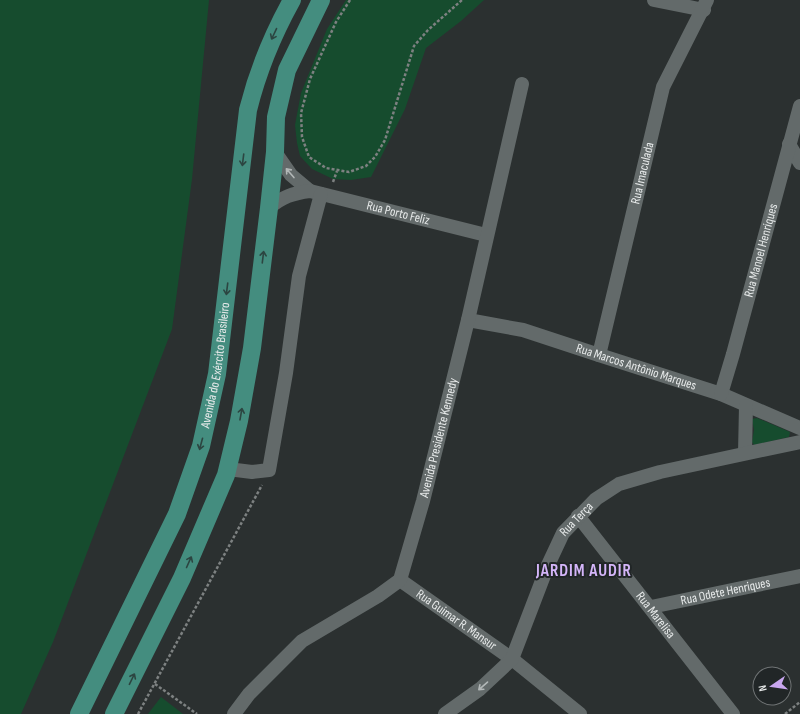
<svg xmlns="http://www.w3.org/2000/svg" width="800" height="714" font-family="'Sofia Sans Condensed',sans-serif">
<rect width="100%" height="100%" fill="#2b3030"/>
<!-- green -->
<g fill="#164c2e">
<path d="M 0,0 L 209,0 L 192,179 L 172,329 L 53,642 L 21,714 L 0,714 Z"/>
<path d="M 346,0 L 484,0 L 461,21 L 426,48 L 405,109 L 371,177 L 351,180 L 333,179 L 312,169 L 300,156 L 297,143 L 295,125 L 301,93 L 327,29 Z"/>
<path d="M 757,418 L 790,432 L 789,437 L 754,445 L 752,442 L 754,430 L 752,419 Z"/>
<path d="M 161,697 L 183,714 L 148,714 Z"/>
</g>
<g fill="none" stroke-linecap="round" stroke-linejoin="round">
<!-- path -->
<g stroke="#7d8181" stroke-width="2.5" stroke-dasharray="3 2" stroke-linecap="butt">
<path d="M 350,0 L 336,22 L 310,79 L 301,113 L 302,137 L 309,157 L 326,168 L 349,172 L 366,166 L 375,157 L 385,140 L 414,46 L 428,30 L 462,0"/>
<path d="M 333,182 L 337,171"/>
<path d="M 155,684 L 197,714"/>
<path d="M 138,714 L 262,485"/>
<path d="M 785,714 L 800,702"/>
</g>
<!-- minor -->
<g stroke="#636a6a" stroke-width="14">
<path d="M 654,0 L 704,10"/>
<path d="M 789,144 L 800,163"/>
<path d="M 275,152 L 291,175 L 310,191"/>
<path id="s1" d="M 269,208 C 282,197 293,193 310,191 L 486,235"/>
<path id="s2" d="M 468,320 L 523,330 L 599,355 L 721,394 L 800,428"/>
<path id="s3" d="M 599,355 L 663,87 L 707,0"/>
<path id="s4" d="M 721,394 L 733,354 L 800,106"/>
<path d="M 745,453 L 746,406"/>
<path d="M 228,469 L 252,472 L 269,470 L 286,373 L 299,276 L 321,194"/>
<path id="s5" d="M 578,516 L 733,714"/>
<path id="s6" d="M 400,580 L 512,659 L 580,714"/>
<path id="s7" d="M 651,607 L 800,576"/>
<path id="s8" d="M 234,714 L 249,694 L 302,641 L 378,596 L 400,580 L 423,501 L 468,320 L 522,84"/>
<path id="s9" d="M 445,714 L 480,689 L 512,659 L 548,565 L 563,533 L 596,499 L 619,484 L 660,472 L 800,442"/>
</g>
<!-- major -->
<g stroke="#448d7f" stroke-width="18">
<path id="s10" d="M 79,714 L 177,514 L 201,446 L 217,374 L 248,110 C 258,70 272,36 292,0"/>
<path d="M 114,714 L 182,578 L 226,475 L 239,421 L 252,348 L 269,208 L 275,152 L 276,117 L 287,70 L 321,0"/>
</g>
</g>
<!-- one-way arrows -->
<defs><path id="oneway-shaft" d="M-6 0H5M1.5-3L5.5 0L1.5 3" fill="none" stroke-width="1.6" stroke-linecap="round" stroke-linejoin="round"/></defs>
<g stroke="#2c4541">
<use href="#oneway-shaft" transform="translate(274 34) rotate(115)"/>
<use href="#oneway-shaft" transform="translate(243 160) rotate(97)"/>
<use href="#oneway-shaft" transform="translate(263 257) rotate(-83)"/>
<use href="#oneway-shaft" transform="translate(227 289) rotate(97)"/>
<use href="#oneway-shaft" transform="translate(241 414) rotate(-80)"/>
<use href="#oneway-shaft" transform="translate(201 444) rotate(105)"/>
<use href="#oneway-shaft" transform="translate(189 562) rotate(-66)"/>
<use href="#oneway-shaft" transform="translate(132 679) rotate(-64)"/>
</g>
<g stroke="#b2b7b7">
<use href="#oneway-shaft" transform="translate(290 173) rotate(-131)"/>
<use href="#oneway-shaft" transform="translate(483 686) rotate(139)"/>
</g>
<g text-anchor="middle" dominant-baseline="central" stroke-width="4" stroke-linejoin="round" paint-order="stroke">
<!-- street labels -->
<g font-size="13" fill="#e7eaea" stroke="#212627">
<text stroke="none"><textPath href="#s3" startOffset="187">Rua Imaculada</textPath></text>
<text stroke="none"><textPath href="#s1" startOffset="136">Rua Porto Feliz</textPath></text>
<text stroke="none"><textPath href="#s4" startOffset="149">Rua Manoel Henriques</textPath></text>
<text stroke="none"><textPath href="#s10" startOffset="377">Avenida do Exército Brasileiro</textPath></text>
<text stroke="none"><textPath href="#s2" startOffset="175">Rua Marcos Antônio Marques</textPath></text>
<text stroke="none"><textPath href="#s8" startOffset="363">Avenida Presidente Kennedy</textPath></text>
<text stroke="none"><textPath href="#s9" startOffset="242">Rua Terça</textPath></text>
<text stroke="none"><textPath href="#s7" startOffset="76">Rua Odete Henriques</textPath></text>
<text stroke="none"><textPath href="#s5" startOffset="126">Rua Marelisa</textPath></text>
<text stroke="none"><textPath href="#s6" startOffset="69">Rua Guimar R. Mansur</textPath></text>
</g>
<!-- district labels -->
<g font-size="17" font-weight="bold" letter-spacing="1" fill="#d4b5f9" stroke="#212627">
<text x="584" y="571">JARDIM AUDIR</text>
</g>
</g>
<!-- north arrow -->
<g transform="translate(772 686) rotate(257)"><circle r="19" fill="#212627" stroke="#707475"/>
<path d="M0-3L7 15L0 10L-7 15Z" fill="#c8a6ef"/>
<text y="-6" font-size="11" font-weight="bold" text-anchor="middle" fill="#e7eaea">N</text>
</g>
</svg>
